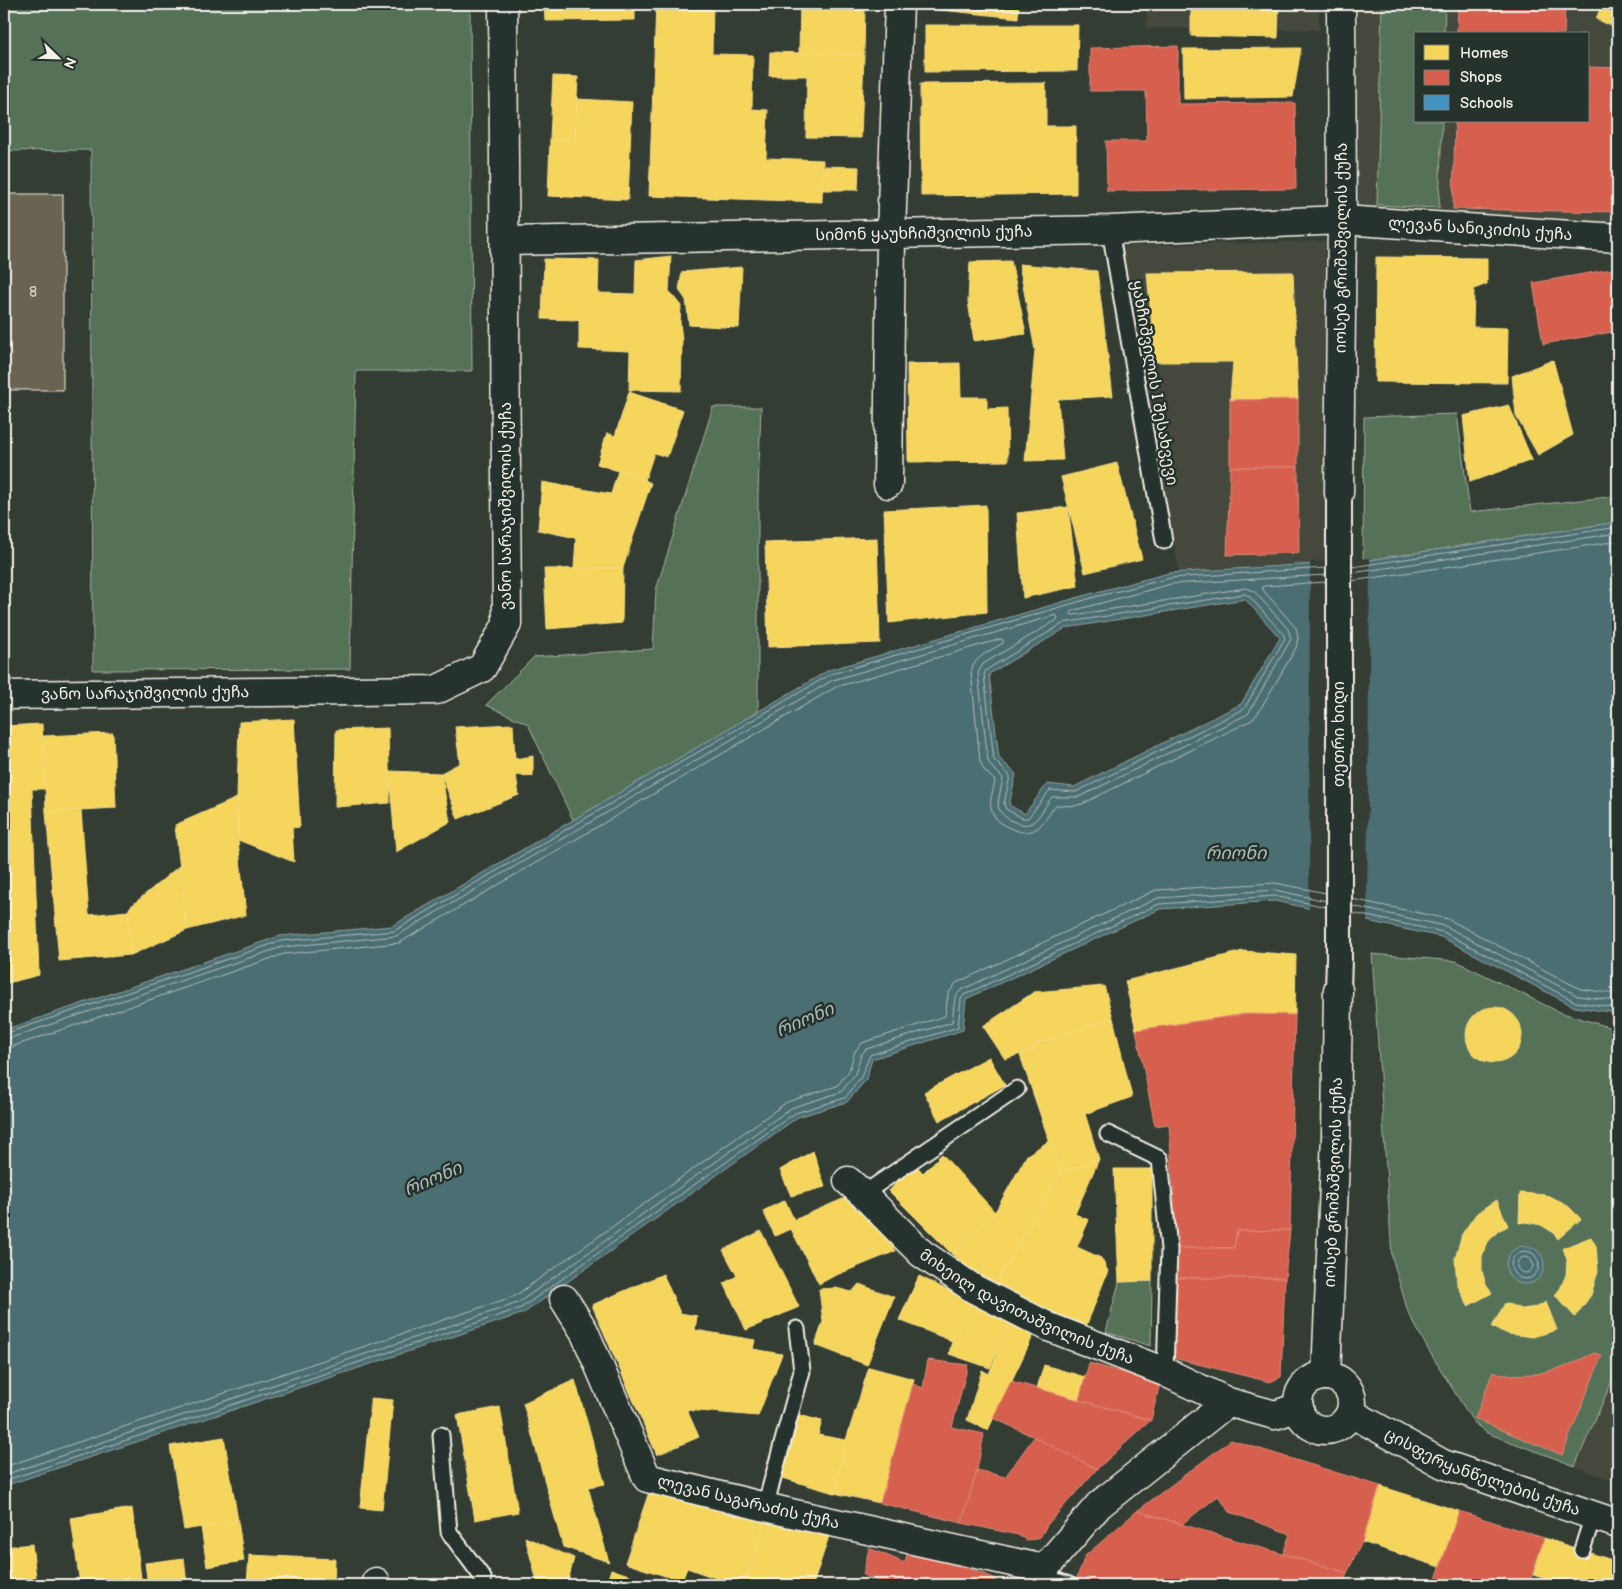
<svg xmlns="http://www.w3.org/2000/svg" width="1622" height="1589" font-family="'Balsamiq Sans','Noto Sans Georgian',sans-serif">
<rect width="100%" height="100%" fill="#343d34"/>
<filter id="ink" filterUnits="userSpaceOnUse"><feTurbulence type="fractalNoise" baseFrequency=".02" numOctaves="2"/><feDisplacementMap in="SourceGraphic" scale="10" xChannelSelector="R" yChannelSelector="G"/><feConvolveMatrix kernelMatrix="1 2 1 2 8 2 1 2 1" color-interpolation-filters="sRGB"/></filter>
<g filter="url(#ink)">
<!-- built -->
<g fill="#44493d" fill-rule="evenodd">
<path d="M 1147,4 L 1319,4 L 1319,30 L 1146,28 Z"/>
<path d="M 1358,4 L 1618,4 L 1618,227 L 1352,210 ZM 1416,34 L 1588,34 L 1588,121 L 1416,121 Z"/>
<path d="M 1325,241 L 1326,564 L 1179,572 L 1123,246 Z"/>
<path d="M 1618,1367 L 1618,1483 L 1575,1466 Z"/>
</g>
<!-- green -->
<g fill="#557158" stroke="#a4b1a0">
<path d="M 4,4 L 470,4 L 472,371 L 356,371 L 350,669 L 93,670 L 91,150 L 4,151 Z"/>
<path d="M 1382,4 L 1445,4 L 1444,34 L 1416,34 L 1416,121 L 1442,121 L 1439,208 L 1377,205 Z"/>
<path d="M 713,407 L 761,407 L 758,494 L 758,712 L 573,820 L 528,724 L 486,705 L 534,657 L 653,649 L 656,590 Z"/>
<path d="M 1457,414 L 1470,512 L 1618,496 L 1618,522 L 1363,561 L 1364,417 Z"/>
<path d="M 1372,954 L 1456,961 L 1559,1012 L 1618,1030 L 1618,1367 L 1575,1466 L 1487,1433 L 1474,1423 L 1429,1351 L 1408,1312 L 1392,1257 Z"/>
<path d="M 1152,1281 L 1151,1346 L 1106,1332 L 1119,1282 Z"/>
</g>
<!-- water -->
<g fill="#4c6e73" stroke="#8fa2a2" fill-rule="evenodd">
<path d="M 1618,522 L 1618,1013 L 1575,1007 L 1441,937 L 1275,901 L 1160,909 L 966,999 L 963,1030 L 872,1059 L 866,1080 L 847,1102 L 798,1117 L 524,1313 L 4,1486 L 4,1030 L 280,936 L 392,926 L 829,670 L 1093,593 L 1169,573 L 1363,561 ZM 1245,599 L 1280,638 L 1241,704 L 1074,787 L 1047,784 L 1025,814 L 1009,805 L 1016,774 L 999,758 L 989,674 L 1066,628 Z"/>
<circle cx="1525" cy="1265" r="19"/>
</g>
<!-- pier -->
<path fill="#343d34" d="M 1370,558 L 1367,923 L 1309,911 L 1310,562 Z"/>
<!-- homes -->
<g fill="#f6d55c" stroke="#f5dd86">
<path d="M 544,4 L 635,4 L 635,20 L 545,21 Z"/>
<path d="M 656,4 L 713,4 L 712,54 L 753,55 L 752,109 L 768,110 L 766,158 L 823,160 L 822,202 L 649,196 Z"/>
<path d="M 800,4 L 865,4 L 864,55 L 799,53 Z"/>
<path d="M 912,4 L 1019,4 L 1018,18 L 912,7 Z"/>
<path d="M 1191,4 L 1279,4 L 1278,38 L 1191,36 Z"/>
<path d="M 1602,4 L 1618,4 L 1618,29 L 1596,19 Z"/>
<path d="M 925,25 L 1078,25 L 1077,71 L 925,72 Z"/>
<path d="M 1301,48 L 1293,97 L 1184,99 L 1183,49 Z"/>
<path d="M 770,52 L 864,55 L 861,138 L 806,137 L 807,76 L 769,76 Z"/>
<path d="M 553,76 L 578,77 L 575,140 L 550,139 Z"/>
<path d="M 1046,83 L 1046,126 L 1076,126 L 1076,194 L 921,196 L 920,84 Z"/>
<path d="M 577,99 L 632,102 L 628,200 L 548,196 L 550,139 L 575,140 Z"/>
<path d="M 823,166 L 859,167 L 858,190 L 822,190 Z"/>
<path d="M 671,256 L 669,291 L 681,306 L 680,322 L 682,340 L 681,391 L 629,390 L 630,351 L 579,349 L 579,320 L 542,319 L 544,259 L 599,260 L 598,293 L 635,294 L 636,260 Z"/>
<path d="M 1376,257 L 1487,258 L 1487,284 L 1474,289 L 1473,327 L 1508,328 L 1507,383 L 1375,382 Z"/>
<path d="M 1614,258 L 1618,258 L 1618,281 Z"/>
<path d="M 1011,261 L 1026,334 L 974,341 L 968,301 L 970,262 Z"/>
<path d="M 1019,264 L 1097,271 L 1113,396 L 1058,399 L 1063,460 L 1025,461 L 1035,350 Z"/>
<path d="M 742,267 L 739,328 L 689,325 L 686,300 L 679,290 L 682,272 Z"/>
<path d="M 1293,272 L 1298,399 L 1230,400 L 1233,362 L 1155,362 L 1147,273 Z"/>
<path d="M 1553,360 L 1573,435 L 1538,455 L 1516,416 L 1512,376 Z"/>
<path d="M 960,363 L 961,397 L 987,397 L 987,409 L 1007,408 L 1008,461 L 908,462 L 907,364 Z"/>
<path d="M 629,392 L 683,410 L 667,457 L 654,453 L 645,480 L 597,464 L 607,433 L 615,436 Z"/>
<path d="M 1509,405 L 1532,460 L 1470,482 L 1463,416 Z"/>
<path d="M 1117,463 L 1142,559 L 1085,573 L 1061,477 Z"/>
<path d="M 618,471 L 645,480 L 651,483 L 623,568 L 574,569 L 576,538 L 538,530 L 542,482 L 611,494 Z"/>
<path d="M 986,505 L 987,612 L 889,623 L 884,510 Z"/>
<path d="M 1068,507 L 1078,586 L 1023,598 L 1017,513 Z"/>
<path d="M 877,538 L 880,643 L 768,647 L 765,542 Z"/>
<path d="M 623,568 L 622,623 L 547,629 L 544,569 Z"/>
<path d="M 294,719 L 300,827 L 292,828 L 294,862 L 238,840 L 237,798 L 239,722 Z"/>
<path d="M 42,724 L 45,789 L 32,789 L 39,975 L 4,984 L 4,726 Z"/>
<path d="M 513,724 L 515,759 L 533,756 L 533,776 L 516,775 L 519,795 L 458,819 L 441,773 L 460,763 L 455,727 Z"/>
<path d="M 388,728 L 390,803 L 335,807 L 336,730 Z"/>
<path d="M 113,733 L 116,808 L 46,812 L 43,736 Z"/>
<path d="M 389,771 L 441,773 L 450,822 L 396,852 Z"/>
<path d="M 237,798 L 238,840 L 246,915 L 187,930 L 175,825 Z"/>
<path d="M 81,810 L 89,915 L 128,911 L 131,955 L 59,961 L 46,812 Z"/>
<path d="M 179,866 L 187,930 L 131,955 L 128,911 L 130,907 Z"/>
<path d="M 1243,951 L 1296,955 L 1295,1015 L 1246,1014 L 1136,1030 L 1125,981 Z"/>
<path d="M 1104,986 L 1113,1018 L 1033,1045 L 1034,1050 L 1005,1059 L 983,1026 L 1034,992 Z"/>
<circle cx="1494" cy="1035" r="28"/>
<path d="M 1113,1018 L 1132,1097 L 1085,1114 L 1099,1159 L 1060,1173 L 1020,1055 L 1034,1050 L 1033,1045 Z"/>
<path d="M 989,1057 L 1005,1085 L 939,1121 L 924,1092 Z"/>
<path d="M 1049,1141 L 1060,1173 L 993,1288 L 952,1254 L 995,1212 L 1027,1155 Z"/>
<path d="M 813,1151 L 825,1187 L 791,1196 L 780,1170 Z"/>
<path d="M 942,1154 L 995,1212 L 952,1254 L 889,1191 L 914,1163 L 923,1173 Z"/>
<path d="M 1099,1159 L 1075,1214 L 1089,1220 L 1077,1247 L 1101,1258 L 1108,1271 L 1085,1329 L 993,1288 L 1060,1173 Z"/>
<path d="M 1114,1169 L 1152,1169 L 1152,1281 L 1119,1282 Z"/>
<path d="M 1520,1193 L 1546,1195 L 1568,1206 L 1581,1219 L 1558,1239 L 1554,1233 L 1541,1225 L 1526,1222 L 1519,1223 Z"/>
<path d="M 852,1195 L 896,1251 L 834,1276 L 819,1284 L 791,1229 L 775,1236 L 763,1211 L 785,1200 L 794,1220 Z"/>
<path d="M 1497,1200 L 1508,1226 L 1498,1231 L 1488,1242 L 1482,1256 L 1482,1271 L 1486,1285 L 1492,1293 L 1468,1306 L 1457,1284 L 1455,1259 L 1462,1234 L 1476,1214 Z"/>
<path d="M 761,1231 L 799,1307 L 746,1330 L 724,1283 L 737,1276 L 723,1250 Z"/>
<path d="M 1591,1237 L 1596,1246 L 1598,1271 L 1591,1295 L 1575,1317 L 1555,1295 L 1560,1289 L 1566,1275 L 1567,1260 L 1563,1248 Z"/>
<path d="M 663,1274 L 680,1313 L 697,1316 L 695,1330 L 755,1340 L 753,1349 L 782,1354 L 758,1416 L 687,1410 L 699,1437 L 657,1455 L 592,1305 Z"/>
<path d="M 919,1276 L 971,1302 L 952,1341 L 899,1320 Z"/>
<path d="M 859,1284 L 894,1297 L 867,1365 L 815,1345 L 823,1322 L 819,1289 L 836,1288 L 852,1292 Z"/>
<path d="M 971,1302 L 1010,1321 L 990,1368 L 949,1354 L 952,1341 Z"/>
<path d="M 1546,1302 L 1557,1330 L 1533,1337 L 1508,1334 L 1492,1327 L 1505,1303 L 1522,1309 L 1537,1307 Z"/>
<path d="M 1010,1321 L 1035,1332 L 988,1430 L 967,1420 L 982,1370 L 989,1374 Z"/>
<path d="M 1044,1365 L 1085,1377 L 1079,1400 L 1037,1388 Z"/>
<path d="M 869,1367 L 914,1379 L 880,1503 L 834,1493 L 846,1440 Z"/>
<path d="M 575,1380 L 605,1484 L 588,1487 L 609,1562 L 563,1547 L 523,1403 Z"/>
<path d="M 371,1398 L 393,1400 L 382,1510 L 360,1508 Z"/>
<path d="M 500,1407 L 518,1512 L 475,1520 L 457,1415 Z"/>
<path d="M 795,1414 L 822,1421 L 818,1435 L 846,1440 L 834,1493 L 779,1477 Z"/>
<path d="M 224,1437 L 238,1521 L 184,1530 L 170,1446 Z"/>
<path d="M 1380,1486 L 1459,1511 L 1440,1567 L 1362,1542 Z"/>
<path d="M 650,1489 L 765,1520 L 745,1585 L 735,1585 L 687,1568 L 683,1578 L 665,1576 L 625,1563 Z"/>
<path d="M 132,1508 L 142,1585 L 80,1585 L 71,1518 Z"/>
<path d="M 765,1520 L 829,1536 L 813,1585 L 745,1585 Z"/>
<path d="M 238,1521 L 244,1561 L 207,1567 L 201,1527 Z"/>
<path d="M 525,1537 L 574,1558 L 567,1585 L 538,1585 Z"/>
<path d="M 1544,1538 L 1618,1562 L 1618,1585 L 1566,1585 L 1533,1575 Z"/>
<path d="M 32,1544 L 37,1585 L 4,1585 L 4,1547 Z"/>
<path d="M 249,1555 L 335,1559 L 334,1585 L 247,1585 Z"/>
<path d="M 184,1558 L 187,1585 L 148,1585 L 145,1563 Z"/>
<path d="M 611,1569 L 658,1585 L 606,1585 Z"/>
</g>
<!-- shops -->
<g fill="#d6604d" stroke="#df8c7c">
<path d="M 1458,4 L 1565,4 L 1564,34 L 1457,34 Z"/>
<path d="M 1178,46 L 1178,104 L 1295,103 L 1296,189 L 1107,191 L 1106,141 L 1147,141 L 1146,91 L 1090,91 L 1090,48 Z"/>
<path d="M 1588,67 L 1618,68 L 1618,212 L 1453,209 L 1455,121 L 1588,121 Z"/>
<path d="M 1612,269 L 1618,304 L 1618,331 L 1543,344 L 1533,283 Z"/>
<path d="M 1298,399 L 1298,467 L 1230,467 L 1230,400 Z"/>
<path d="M 1230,467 L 1298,467 L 1299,553 L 1227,555 Z"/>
<path d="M 1246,1014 L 1295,1015 L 1290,1230 L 1237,1231 L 1234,1248 L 1177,1248 L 1169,1124 L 1155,1126 L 1136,1030 Z"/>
<path d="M 1290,1230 L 1285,1278 L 1176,1278 L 1177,1248 L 1234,1248 L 1237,1231 Z"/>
<path d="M 1176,1278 L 1285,1278 L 1281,1377 L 1270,1382 L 1173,1358 Z"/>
<path d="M 1594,1353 L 1602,1355 L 1562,1455 L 1475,1419 L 1493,1371 L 1503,1375 L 1537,1374 L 1564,1367 Z"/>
<path d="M 928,1360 L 968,1365 L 952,1427 L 984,1434 L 977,1470 L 962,1523 L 880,1503 L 913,1384 L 923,1388 Z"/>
<path d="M 1089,1363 L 1160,1383 L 1151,1420 L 1079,1400 Z"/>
<path d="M 1011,1381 L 1079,1400 L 1151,1420 L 1097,1469 L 1034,1437 L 993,1418 Z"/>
<path d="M 1034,1437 L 1097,1469 L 1047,1525 L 1041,1536 L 1036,1539 L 1026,1540 L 1018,1535 L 962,1523 L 977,1470 L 1005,1477 Z"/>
<path d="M 1231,1440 L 1380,1486 L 1362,1542 L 1347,1573 L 1283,1554 L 1290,1534 L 1230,1512 L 1218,1496 L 1182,1524 L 1137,1511 Z"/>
<path d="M 1137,1511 L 1347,1573 L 1343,1585 L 1160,1585 L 1152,1583 L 1152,1585 L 1074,1585 L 1085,1556 Z"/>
<path d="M 1459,1511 L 1544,1538 L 1529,1585 L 1434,1585 Z"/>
<path d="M 869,1548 L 905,1563 L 908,1550 L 979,1572 L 994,1578 L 999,1585 L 886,1585 L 863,1575 Z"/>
</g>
<!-- schools -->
<path fill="#4393c3" stroke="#78afce" d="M 1618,1466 L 1618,1483 L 1612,1480 Z"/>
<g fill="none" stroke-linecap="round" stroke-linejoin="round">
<!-- shore -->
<g stroke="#b1bdb9" stroke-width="1">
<path d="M 1352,567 L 1618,527"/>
<path d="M 1352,573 L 1618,533"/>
<path d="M 1352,581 L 1618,541"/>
<path d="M 1245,594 L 1249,596 L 1283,634 L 1285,638 L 1244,709 L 1076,792 L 1050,790 L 1028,818 L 1022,818 L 1006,809 L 1004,804 L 1010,776 L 994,760 L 984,675 L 986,670 L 1064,623 Z"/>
<path d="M 1352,899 L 1448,919 L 1580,989 L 1618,994"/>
<path d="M 1352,906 L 1445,926 L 1578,996 L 1618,1001"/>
<path d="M 1352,913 L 1443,932 L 1576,1002 L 1618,1008"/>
<path d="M 4,1034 L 281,941 L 394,931 L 831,674 L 1095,597 L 1170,578 L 1326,568"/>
<path d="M 4,1040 L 282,947 L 396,936 L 833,680 L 1056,615 L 1058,617 L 1057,620 L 983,664 L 978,673 L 988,761 L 991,766 L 1003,778 C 1002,787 998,797 998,806 C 999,817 1024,830 1033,822 C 1041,816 1046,804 1052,797 L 1079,797 L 1248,714 L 1291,639 L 1288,629 L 1254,591 L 1246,588 L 1074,615 L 1071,614 L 1072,611 L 1171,584 L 1326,575"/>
<path d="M 4,1048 L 11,1047 L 284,954 L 399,943 L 836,687 L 1001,639 L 1003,640 L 1003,643 C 991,651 974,656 971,672 L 980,761 L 984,770 L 995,781 C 994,789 989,799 991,808 C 993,824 1022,838 1036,829 C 1044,824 1050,812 1056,805 L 1074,806 L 1082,804 L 1252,720 L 1258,713 L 1296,648 L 1298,638 L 1296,628 L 1263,590 L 1262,587 L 1264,586 L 1326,582"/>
<circle cx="1525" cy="1265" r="14"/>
<circle cx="1525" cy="1265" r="8"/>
<path d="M 4,1467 L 515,1296 L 787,1102 L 837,1086 L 849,1071 L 855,1051 L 862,1043 L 945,1016 L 948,994 L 956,983 L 1156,890 L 1275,883 L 1326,893"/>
<path d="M 4,1475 L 518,1303 L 791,1108 L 841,1092 L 855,1074 L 861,1055 L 866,1049 L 952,1022 L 955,997 L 961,990 L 1158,898 L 1275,890 L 1326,901"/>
<path d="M 4,1481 L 521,1308 L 795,1113 L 845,1098 L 861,1077 L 870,1055 L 958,1027 L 961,999 L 964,995 L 1159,904 L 1275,896 L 1326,907"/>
</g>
</g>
<!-- building -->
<rect fill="#6a6452" stroke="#f4f1e8" x="4" y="194" width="59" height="196"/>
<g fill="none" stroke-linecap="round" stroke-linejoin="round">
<!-- service casing -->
<g stroke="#f4f1e8" stroke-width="19">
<g id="service">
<path d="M 1110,230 L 1164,541"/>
<path d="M 1108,1134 L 1160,1159 L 1169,1249 L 1165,1372"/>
<path d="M 863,1194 L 1017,1089"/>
<path d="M 441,1435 L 449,1532 L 483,1578 L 483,1585"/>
<path d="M 765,1507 L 802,1371 L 797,1329"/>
<path d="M 1582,1550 L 1593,1516"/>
<path d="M 1042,1576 L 1069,1585"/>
</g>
</g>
<!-- pedestrian casing -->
<g stroke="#f4f1e8" stroke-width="28">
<path id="pedestrian" d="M 1338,990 L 1339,958 L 1339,493"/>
</g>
<!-- minor casing -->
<g stroke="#f4f1e8" stroke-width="31">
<g id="minor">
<path id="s1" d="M 505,241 L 1110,230 L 1342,220 L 1618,238"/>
<path d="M 888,484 L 891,235 L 899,4"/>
<path id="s2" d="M 1339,493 L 1342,220 L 1341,4"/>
<path id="s3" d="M 4,695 L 436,690 L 482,668 L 507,624 L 503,4"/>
<path id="s4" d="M 848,1181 L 863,1194 L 921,1253 L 974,1289 L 1049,1327 L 1165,1372 L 1228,1402"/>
<path id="s5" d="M 564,1299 L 584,1331 L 647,1478 L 782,1511 L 1044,1569"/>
<circle cx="1325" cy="1403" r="27"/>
<path id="s6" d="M 1326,1376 L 1336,1136 L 1338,990"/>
<path id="s7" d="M 1351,1413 L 1443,1464 L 1618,1524"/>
<path d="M 376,1585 L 376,1582"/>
<path d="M 1039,1585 L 1044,1569 L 1099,1505 L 1228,1402 L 1275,1415 L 1299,1407"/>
</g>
</g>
<!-- service -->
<use href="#service" stroke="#26332d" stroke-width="15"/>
<!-- pedestrian -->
<use href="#pedestrian" stroke="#26332d" stroke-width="24"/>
<!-- minor -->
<use href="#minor" stroke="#26332d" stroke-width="28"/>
</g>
</g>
<g text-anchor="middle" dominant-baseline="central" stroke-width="5" stroke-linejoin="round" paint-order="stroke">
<!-- number labels -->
<g font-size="14" fill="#d2cec2">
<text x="33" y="292">8</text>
</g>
<!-- street labels -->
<g font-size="16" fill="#f4f1e8" stroke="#26332d">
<text stroke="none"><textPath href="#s1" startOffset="976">ლევან სანიკიძის ქუჩა</textPath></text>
<text stroke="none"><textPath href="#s1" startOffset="419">სიმონ ყაუხჩიშვილის ქუჩა</textPath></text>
<text stroke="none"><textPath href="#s2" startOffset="245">იოსებ გრიშაშვილის ქუჩა</textPath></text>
<text transform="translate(1154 383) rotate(80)">ყახჩიშვილის I შესახვევი</text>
<text transform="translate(506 506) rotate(-90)">ვანო სარაჯიშვილის ქუჩა</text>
<text stroke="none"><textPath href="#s3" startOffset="141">ვანო სარაჯიშვილის ქუჩა</textPath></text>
<text transform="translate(1339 734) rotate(-90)">თეთრი ხიდი</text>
<text stroke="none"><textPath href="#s6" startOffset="194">იოსებ გრიშაშვილის ქუჩა</textPath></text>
<text stroke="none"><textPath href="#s4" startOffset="222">მიხეილ დავითაშვილის ქუჩა</textPath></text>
<text stroke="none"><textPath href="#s7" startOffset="145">ცისფერყანწელების ქუჩა</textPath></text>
<text stroke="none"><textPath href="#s5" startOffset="302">ლევან საგარაძის ქუჩა</textPath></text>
</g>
<!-- water labels -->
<g font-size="18" font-style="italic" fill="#b1bdb9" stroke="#26332d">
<text x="1236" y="853">რიონი</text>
<text transform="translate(805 1020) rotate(-23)">რიონი</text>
<text transform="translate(433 1179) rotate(-23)">რიონი</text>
</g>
</g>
<!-- margin -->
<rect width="1622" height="1589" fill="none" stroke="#26332d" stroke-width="20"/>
<rect x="10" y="10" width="1602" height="1569" fill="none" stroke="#f4f1e8" stroke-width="2" filter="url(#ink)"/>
<!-- legend -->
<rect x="1414" y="32" width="175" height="90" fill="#26332d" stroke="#787f78"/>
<rect x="1424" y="45" width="25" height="15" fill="#f6d55c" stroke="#787f78"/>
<text x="1460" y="58" font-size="15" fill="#f4f1e8">Homes</text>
<rect x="1424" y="70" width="25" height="15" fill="#d6604d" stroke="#787f78"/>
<text x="1460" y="82" font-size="15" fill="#f4f1e8">Shops</text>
<rect x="1424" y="95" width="25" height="15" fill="#4393c3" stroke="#787f78"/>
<text x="1460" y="108" font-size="15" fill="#f4f1e8">Schools</text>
<!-- north arrow -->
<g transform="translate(58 58) rotate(113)" stroke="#26332d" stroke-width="4" paint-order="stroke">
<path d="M0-4L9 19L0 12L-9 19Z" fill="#f4f1e8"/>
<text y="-8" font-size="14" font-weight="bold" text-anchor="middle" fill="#f4f1e8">N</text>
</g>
</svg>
